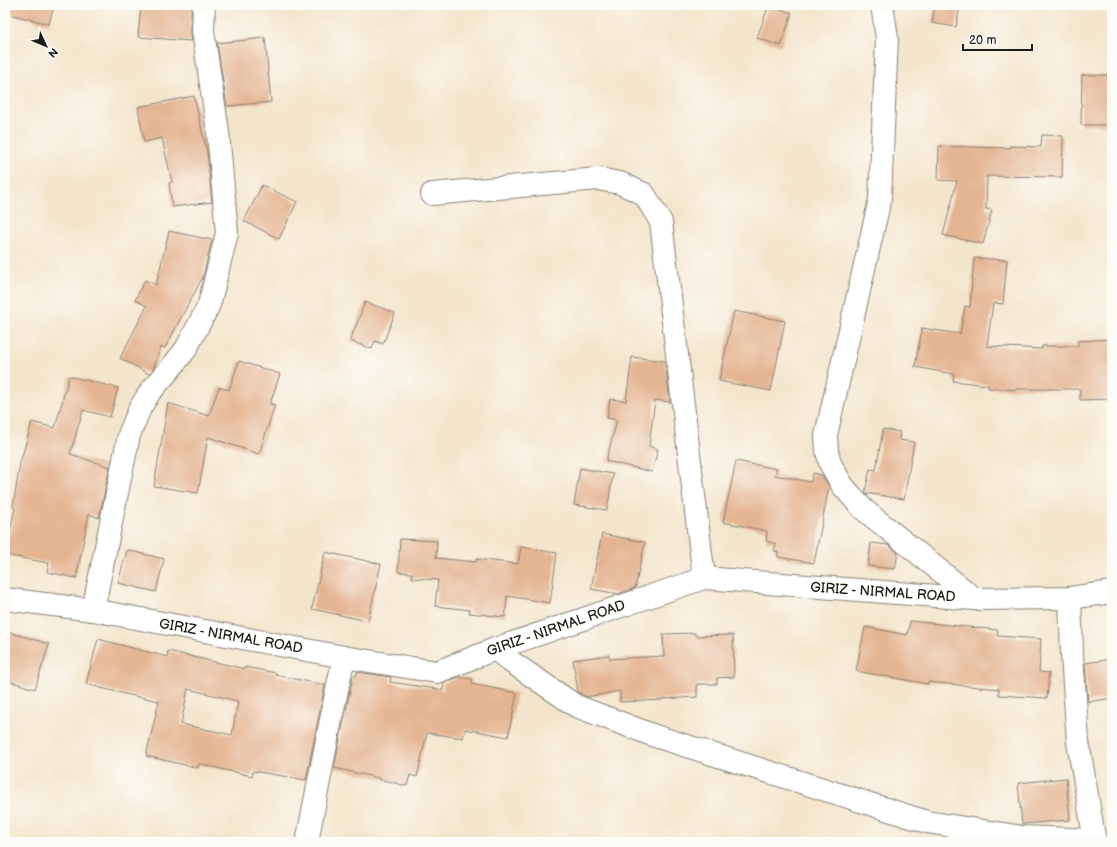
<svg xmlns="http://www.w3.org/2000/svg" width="1117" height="847" font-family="'Balsamiq Sans',sans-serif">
<rect width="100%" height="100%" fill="#fdfcf7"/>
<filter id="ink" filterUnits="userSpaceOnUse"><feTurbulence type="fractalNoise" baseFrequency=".025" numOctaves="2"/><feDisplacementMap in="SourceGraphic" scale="8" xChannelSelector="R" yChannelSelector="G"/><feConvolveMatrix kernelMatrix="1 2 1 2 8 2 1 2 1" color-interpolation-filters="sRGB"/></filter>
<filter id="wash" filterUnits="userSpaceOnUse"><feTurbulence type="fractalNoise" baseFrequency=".012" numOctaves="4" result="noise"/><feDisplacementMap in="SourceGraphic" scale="16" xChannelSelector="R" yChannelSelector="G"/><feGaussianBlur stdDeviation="0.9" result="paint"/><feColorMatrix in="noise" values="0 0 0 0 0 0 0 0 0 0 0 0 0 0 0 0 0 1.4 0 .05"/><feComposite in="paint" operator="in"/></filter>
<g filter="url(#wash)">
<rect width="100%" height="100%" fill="#f3e5cc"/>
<g id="blocks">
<!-- building -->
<g fill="#e4b593" fill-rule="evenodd">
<path d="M 5,5 L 54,5 L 49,24 L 5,13 Z"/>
<path d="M 141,5 L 191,5 L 191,31 L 192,41 L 138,37 Z"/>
<path d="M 769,5 L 792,13 L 781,46 L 757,38 Z"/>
<path d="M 935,5 L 960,5 L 956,27 L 932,23 Z"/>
<path d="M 265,38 L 271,102 L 227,106 L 217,43 Z"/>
<path d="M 1082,75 L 1108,75 L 1108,81 L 1112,81 L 1112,125 L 1081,125 Z"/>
<path d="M 194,96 L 207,152 L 212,202 L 172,207 L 169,183 L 172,182 L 162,138 L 144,142 L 138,107 Z"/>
<path d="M 1042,135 L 1063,136 L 1062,177 L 987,176 L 986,209 L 992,210 L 983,244 L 943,235 L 957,181 L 938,180 L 939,146 L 1010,148 L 1010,146 L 1041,147 Z"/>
<path d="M 262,185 L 297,202 L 279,239 L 244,221 Z"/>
<path d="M 169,231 L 212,240 L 202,280 L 201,280 L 165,348 L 161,347 L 153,370 L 149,374 L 120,358 L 147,306 L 135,300 L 145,280 L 156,285 Z"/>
<path d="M 974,258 L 1007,260 L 1003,304 L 993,303 L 987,346 L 1042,349 L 1042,346 L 1078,346 L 1077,341 L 1112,339 L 1112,399 L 1080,400 L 1080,389 L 1016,389 L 1016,390 L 988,388 L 988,385 L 953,381 L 954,374 L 915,367 L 922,328 L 960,334 L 965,306 L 970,307 Z"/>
<path d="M 365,302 L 395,313 L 383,344 L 375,341 L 372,349 L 350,341 Z"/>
<path d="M 734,311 L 785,321 L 771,391 L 719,381 Z"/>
<path d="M 632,357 L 665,361 L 670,402 L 655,400 L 649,446 L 658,449 L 652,472 L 606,461 L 617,420 L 607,418 L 610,399 L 626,401 Z"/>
<path d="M 239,361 L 280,374 L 270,404 L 275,405 L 259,454 L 208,437 L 198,493 L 154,486 L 168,403 L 209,416 L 219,387 L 229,390 Z"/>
<path d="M 69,376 L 118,388 L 110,417 L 83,410 L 70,454 L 110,467 L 99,518 L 89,514 L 76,578 L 47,572 L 49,563 L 5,555 L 15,508 L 13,507 L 20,463 L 32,422 L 55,428 Z"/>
<path d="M 883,429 L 900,432 L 899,440 L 914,442 L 904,499 L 865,493 L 870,469 L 876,470 Z"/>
<path d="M 736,461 L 777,469 L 775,475 L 811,482 L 813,473 L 822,475 L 829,487 L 814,563 L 778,557 L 778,552 L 774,551 L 776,544 L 766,541 L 767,531 L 723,522 Z"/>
<path d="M 580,468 L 613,474 L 607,510 L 574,505 Z"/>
<path d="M 602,534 L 645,542 L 635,588 L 618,594 L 591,589 Z"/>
<path d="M 400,539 L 437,541 L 436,558 L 476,562 L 476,559 L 518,564 L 521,547 L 557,553 L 550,603 L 507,596 L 505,617 L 469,613 L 470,610 L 435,606 L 438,580 L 412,578 L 412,573 L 398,572 Z"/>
<path d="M 871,543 L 888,545 L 898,553 L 895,569 L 868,566 Z"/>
<path d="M 127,550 L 164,559 L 156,592 L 118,583 Z"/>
<path d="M 325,552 L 381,564 L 368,621 L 312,609 Z"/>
<path d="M 910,621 L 998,630 L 997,636 L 1041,639 L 1039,672 L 1049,673 L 1047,698 L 999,695 L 999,689 L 928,682 L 928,684 L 856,671 L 865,627 L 907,635 Z"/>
<path d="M 5,631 L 49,644 L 35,689 L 5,680 Z"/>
<path d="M 695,633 L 695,636 L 733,635 L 734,677 L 717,678 L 717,684 L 697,684 L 697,697 L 662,699 L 662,700 L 620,702 L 620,691 L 587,697 L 578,692 L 573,660 L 609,655 L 610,659 L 664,656 L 663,634 Z"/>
<path d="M 98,639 L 167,657 L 168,651 L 245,669 L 245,667 L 276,673 L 275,675 L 325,685 L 306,780 L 253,771 L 252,776 L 199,764 L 198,768 L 146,756 L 159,701 L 125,694 L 86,684 ZM 188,689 L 238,701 L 232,735 L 181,724 Z"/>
<path d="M 1112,659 L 1112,698 L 1088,702 L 1085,663 Z"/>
<path d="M 357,672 L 391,677 L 390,682 L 443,690 L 444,683 L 458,677 L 472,679 L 472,684 L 517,693 L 508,737 L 465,729 L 463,738 L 427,733 L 417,777 L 410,775 L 407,786 L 379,779 L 379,778 L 334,768 L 353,676 L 356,676 Z"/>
<path d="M 1066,778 L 1070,820 L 1022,824 L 1018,783 Z"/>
</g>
</g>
</g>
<g filter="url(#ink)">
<use href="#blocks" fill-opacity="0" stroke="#888074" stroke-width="1"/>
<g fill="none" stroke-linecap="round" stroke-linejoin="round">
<!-- minor casing -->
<g stroke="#888074" stroke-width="24">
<g id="minor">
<path d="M 882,5 L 887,38 L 880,199 L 826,435 L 827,451 L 830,463 L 842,485 L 863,509 L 975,599"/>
<path d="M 432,194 L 598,179 L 620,183 L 644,194 L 661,222 L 704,578"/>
<path d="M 1070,598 L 1072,655 L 1078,742 L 1095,842"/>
<path d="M 93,610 L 129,435 L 140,408 L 150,392 L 171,368 L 186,349 L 209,305 L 227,233 L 218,132 L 203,31 L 204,5"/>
<path d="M 495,649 L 510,661 L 576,706 L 655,736 L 927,822 L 1022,837 L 1095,840"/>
<path d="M 307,842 L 335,699 L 344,657"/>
</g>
</g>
<!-- secondary casing -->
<g stroke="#888074" stroke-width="24">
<path id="secondary" d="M 5,599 L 93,610 L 344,657 L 437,672 L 495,649 L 704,578 L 975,599 L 1070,598 L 1112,592"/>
</g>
<!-- minor -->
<use href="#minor" stroke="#fff" stroke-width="22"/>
<!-- secondary -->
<use href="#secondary" stroke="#fff" stroke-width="22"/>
</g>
</g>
<g text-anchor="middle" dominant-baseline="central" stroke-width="3" stroke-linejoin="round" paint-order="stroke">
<!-- street labels -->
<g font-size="14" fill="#1c1c1c" stroke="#fdfcf7">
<text transform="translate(883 592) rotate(4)">GIRIZ - NIRMAL ROAD</text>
<text transform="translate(556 628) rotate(-19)">GIRIZ - NIRMAL ROAD</text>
<text transform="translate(231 636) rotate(10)">GIRIZ - NIRMAL ROAD</text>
</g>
</g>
<!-- margin -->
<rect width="1117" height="847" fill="none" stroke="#fdfcf7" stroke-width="20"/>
<!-- north arrow -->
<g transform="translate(46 46) rotate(134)" stroke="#fdfcf7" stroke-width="3" paint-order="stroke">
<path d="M0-3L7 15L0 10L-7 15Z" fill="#1c1c1c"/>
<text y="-6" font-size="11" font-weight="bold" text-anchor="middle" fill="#1c1c1c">N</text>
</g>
<!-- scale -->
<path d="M963 44v6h69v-6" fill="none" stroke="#1c1c1c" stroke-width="2"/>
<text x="969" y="44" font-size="12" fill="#1c1c1c" stroke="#fdfcf7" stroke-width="3" paint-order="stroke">20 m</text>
</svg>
